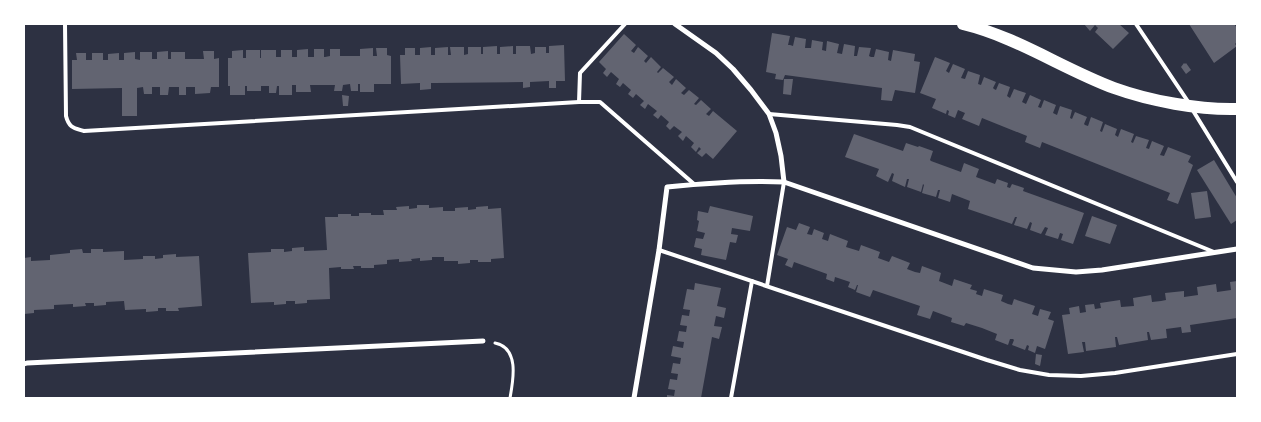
<svg xmlns="http://www.w3.org/2000/svg" width="1261" height="422" font-family="Ubuntu,sans-serif">
<rect width="100%" height="100%" fill="#2d3142"/>
<!-- building -->
<g fill="#626471">
<path d="M 1084,24 L 1119,24 L 1129,33 L 1113,49 L 1095,32 L 1098,28 L 1095,25 L 1090,31 Z"/>
<path d="M 1189,24 L 1234,24 L 1237,28 L 1237,37 L 1236,38 L 1237,42 L 1235,44 L 1237,46 L 1214,63 Z"/>
<path d="M 772,33 L 790,36 L 788,45 L 790,45 L 793,46 L 795,37 L 806,39 L 805,48 L 811,48 L 812,40 L 823,42 L 822,50 L 826,51 L 827,41 L 839,44 L 837,53 L 842,54 L 844,44 L 855,46 L 854,56 L 857,56 L 859,47 L 871,48 L 869,56 L 871,57 L 874,57 L 876,49 L 889,52 L 888,60 L 891,61 L 893,50 L 915,54 L 914,61 L 920,62 L 915,93 L 895,90 L 892,101 L 881,100 L 882,88 L 785,75 L 783,80 L 775,79 L 776,74 L 766,72 Z"/>
<path d="M 624,34 L 636,45 L 631,51 L 634,53 L 638,47 L 648,56 L 644,61 L 646,63 L 651,57 L 661,67 L 657,72 L 658,73 L 663,68 L 674,77 L 669,82 L 672,85 L 676,79 L 686,88 L 681,93 L 684,95 L 689,90 L 699,98 L 694,104 L 696,105 L 701,100 L 711,109 L 706,114 L 709,116 L 713,111 L 737,131 L 713,159 L 706,153 L 702,157 L 697,153 L 701,149 L 699,147 L 696,152 L 691,147 L 694,143 L 686,136 L 683,141 L 678,136 L 682,132 L 674,126 L 670,130 L 666,126 L 669,122 L 661,115 L 658,119 L 653,115 L 657,111 L 648,104 L 645,109 L 640,105 L 644,101 L 636,94 L 633,98 L 628,94 L 631,90 L 623,83 L 620,87 L 616,84 L 619,79 L 611,72 L 607,77 L 603,73 L 606,69 L 599,62 Z"/>
<path d="M 564,45 L 565,81 L 556,81 L 556,88 L 549,88 L 549,81 L 530,82 L 530,87 L 523,88 L 523,82 L 434,83 L 431,83 L 431,89 L 420,90 L 420,83 L 401,84 L 400,55 L 405,55 L 405,48 L 415,48 L 415,55 L 420,55 L 420,48 L 431,47 L 431,55 L 435,55 L 435,48 L 448,47 L 448,55 L 451,55 L 450,47 L 464,47 L 464,55 L 468,54 L 468,47 L 481,47 L 481,54 L 483,54 L 483,47 L 497,46 L 497,54 L 500,54 L 500,47 L 513,46 L 513,54 L 516,54 L 516,46 L 530,46 L 531,54 L 535,53 L 535,47 L 546,47 L 546,53 L 549,53 L 549,46 Z"/>
<path d="M 373,48 L 373,56 L 377,56 L 376,48 L 387,48 L 387,55 L 391,56 L 391,84 L 374,84 L 374,92 L 360,92 L 360,84 L 358,84 L 358,91 L 351,91 L 350,84 L 343,85 L 342,91 L 334,91 L 335,85 L 310,85 L 311,92 L 296,92 L 296,85 L 292,85 L 292,95 L 279,95 L 279,86 L 277,86 L 276,93 L 269,93 L 269,86 L 261,86 L 261,91 L 247,91 L 247,86 L 245,86 L 245,95 L 230,95 L 230,86 L 228,86 L 228,58 L 232,58 L 232,51 L 243,50 L 243,58 L 246,58 L 246,50 L 260,50 L 260,58 L 261,58 L 261,50 L 276,50 L 276,57 L 281,57 L 281,50 L 292,50 L 292,57 L 297,57 L 297,50 L 308,49 L 308,57 L 314,57 L 314,49 L 324,49 L 324,57 L 325,57 L 330,56 L 330,49 L 340,49 L 340,56 L 360,56 L 360,49 Z"/>
<path d="M 168,51 L 168,59 L 171,59 L 171,52 L 185,52 L 185,59 L 204,59 L 203,51 L 214,51 L 214,59 L 219,58 L 219,87 L 211,87 L 210,93 L 195,94 L 195,87 L 186,87 L 186,95 L 179,95 L 179,87 L 169,87 L 168,95 L 160,95 L 160,87 L 152,87 L 152,94 L 144,94 L 143,87 L 137,88 L 137,116 L 122,116 L 122,88 L 72,89 L 72,60 L 77,60 L 76,53 L 86,53 L 86,60 L 92,60 L 92,53 L 103,53 L 103,60 L 108,60 L 108,54 L 119,53 L 119,60 L 124,60 L 124,53 L 135,52 L 135,59 L 140,60 L 140,52 L 152,52 L 152,59 L 157,59 L 157,52 Z"/>
<path d="M 935,57 L 950,63 L 946,71 L 949,73 L 953,64 L 965,69 L 961,78 L 965,79 L 968,71 L 980,75 L 978,84 L 981,85 L 984,77 L 996,82 L 993,88 L 994,89 L 996,90 L 999,83 L 1010,87 L 1007,96 L 1010,98 L 1014,89 L 1026,93 L 1022,102 L 1026,104 L 1030,95 L 1041,100 L 1038,107 L 1041,108 L 1044,100 L 1056,105 L 1053,113 L 1057,115 L 1060,106 L 1072,110 L 1070,118 L 1072,119 L 1075,112 L 1087,117 L 1084,124 L 1085,125 L 1088,126 L 1091,117 L 1103,122 L 1100,131 L 1102,132 L 1105,124 L 1117,129 L 1115,135 L 1118,137 L 1121,129 L 1134,134 L 1131,142 L 1133,143 L 1136,136 L 1149,140 L 1146,148 L 1149,149 L 1152,141 L 1164,146 L 1160,155 L 1164,156 L 1168,147 L 1191,156 L 1188,162 L 1193,165 L 1178,204 L 1167,200 L 1170,193 L 1042,142 L 1040,148 L 1025,142 L 1027,136 L 982,118 L 979,126 L 962,119 L 965,113 L 958,110 L 955,118 L 948,115 L 949,111 L 947,110 L 946,114 L 932,108 L 936,99 L 920,93 Z"/>
<path d="M 1184,63 L 1185,64 L 1186,63 L 1191,70 L 1186,74 L 1181,67 Z"/>
<path d="M 784,79 L 793,79 L 791,95 L 783,94 Z"/>
<path d="M 342,95 L 349,96 L 348,106 L 343,106 Z"/>
<path d="M 854,134 L 903,151 L 906,143 L 918,147 L 919,146 L 933,151 L 930,160 L 931,161 L 961,172 L 964,163 L 979,169 L 976,177 L 995,184 L 997,179 L 1008,183 L 1007,187 L 1010,188 L 1012,184 L 1024,188 L 1023,191 L 1084,213 L 1073,244 L 1061,240 L 1063,234 L 1060,233 L 1058,239 L 1045,235 L 1048,228 L 1045,227 L 1041,234 L 1030,230 L 1032,223 L 1030,222 L 1027,229 L 1014,225 L 1017,217 L 1015,217 L 1012,224 L 968,209 L 970,201 L 952,194 L 950,202 L 938,198 L 940,190 L 938,190 L 936,197 L 922,193 L 924,185 L 923,184 L 921,192 L 907,187 L 909,179 L 907,179 L 905,187 L 892,181 L 894,174 L 892,173 L 888,182 L 876,176 L 879,169 L 845,157 Z"/>
<path d="M 1214,160 L 1237,198 L 1237,220 L 1231,224 L 1197,170 Z"/>
<path d="M 1207,191 L 1211,217 L 1195,219 L 1191,193 Z"/>
<path d="M 417,205 L 429,205 L 429,208 L 443,207 L 443,211 L 455,211 L 455,208 L 468,207 L 468,210 L 476,209 L 476,207 L 488,206 L 488,209 L 501,208 L 504,258 L 491,259 L 491,262 L 478,262 L 478,260 L 470,260 L 470,263 L 458,264 L 458,261 L 444,261 L 444,257 L 432,257 L 432,260 L 420,261 L 420,258 L 411,259 L 412,261 L 399,262 L 399,259 L 387,260 L 387,264 L 374,265 L 374,268 L 361,268 L 361,266 L 353,266 L 354,269 L 341,269 L 341,267 L 329,268 L 330,299 L 307,300 L 307,303 L 295,304 L 295,301 L 286,301 L 286,304 L 274,305 L 274,302 L 251,303 L 248,253 L 271,252 L 271,249 L 284,249 L 284,252 L 292,251 L 292,248 L 304,247 L 304,251 L 327,250 L 325,217 L 338,217 L 338,214 L 351,214 L 351,216 L 359,216 L 359,213 L 371,213 L 371,215 L 384,215 L 383,210 L 397,210 L 396,207 L 409,206 L 409,209 L 417,208 Z"/>
<path d="M 710,206 L 753,216 L 750,231 L 732,228 L 731,234 L 738,235 L 736,243 L 730,242 L 726,260 L 701,255 L 702,249 L 694,247 L 696,238 L 703,239 L 705,233 L 697,231 L 699,221 L 697,220 L 698,211 L 708,213 Z"/>
<path d="M 1092,216 L 1117,225 L 1110,244 L 1085,236 Z"/>
<path d="M 799,223 L 810,227 L 807,234 L 812,235 L 814,229 L 824,233 L 822,239 L 828,241 L 830,234 L 848,241 L 846,247 L 859,251 L 861,245 L 880,252 L 878,258 L 889,262 L 892,256 L 910,263 L 907,269 L 915,272 L 920,273 L 922,266 L 941,273 L 939,281 L 952,286 L 954,279 L 972,285 L 970,289 L 977,291 L 976,294 L 982,296 L 984,289 L 1003,295 L 1001,301 L 1008,304 L 1012,305 L 1014,299 L 1035,306 L 1032,314 L 1038,316 L 1040,309 L 1051,312 L 1048,319 L 1054,321 L 1045,349 L 1037,346 L 1035,353 L 1028,350 L 1029,346 L 1027,345 L 1025,350 L 1012,345 L 1014,340 L 1013,339 L 1010,339 L 1008,345 L 995,340 L 997,334 L 982,328 L 966,323 L 964,326 L 951,322 L 952,318 L 933,311 L 930,319 L 917,315 L 920,306 L 873,290 L 870,297 L 856,292 L 858,285 L 857,285 L 855,290 L 848,287 L 850,282 L 835,277 L 834,282 L 826,279 L 827,274 L 794,262 L 792,268 L 785,265 L 788,259 L 777,255 L 787,227 L 796,230 Z"/>
<path d="M 82,249 L 83,253 L 91,253 L 91,249 L 103,249 L 103,252 L 124,251 L 124,260 L 143,259 L 143,256 L 155,256 L 155,259 L 163,258 L 163,255 L 176,254 L 176,257 L 199,256 L 202,306 L 178,308 L 179,311 L 166,311 L 166,308 L 158,308 L 158,311 L 146,312 L 146,309 L 125,310 L 124,301 L 106,302 L 106,305 L 94,306 L 94,303 L 85,303 L 86,306 L 73,307 L 73,304 L 54,305 L 54,309 L 34,310 L 34,313 L 24,314 L 24,258 L 31,257 L 31,261 L 50,260 L 50,255 L 70,253 L 70,250 Z"/>
<path d="M 1237,281 L 1237,318 L 1190,325 L 1191,332 L 1182,333 L 1181,327 L 1166,329 L 1167,338 L 1151,340 L 1149,332 L 1147,332 L 1148,340 L 1119,345 L 1117,337 L 1115,337 L 1116,347 L 1086,351 L 1085,342 L 1082,342 L 1084,352 L 1068,354 L 1062,315 L 1070,314 L 1069,308 L 1079,306 L 1080,313 L 1086,312 L 1085,305 L 1094,304 L 1095,309 L 1101,308 L 1100,303 L 1120,300 L 1121,307 L 1134,306 L 1133,298 L 1151,295 L 1152,302 L 1161,301 L 1166,300 L 1165,293 L 1184,291 L 1184,297 L 1198,295 L 1197,287 L 1216,284 L 1217,292 L 1231,290 L 1230,282 Z"/>
<path d="M 695,283 L 721,288 L 717,306 L 726,308 L 724,318 L 716,316 L 714,326 L 722,327 L 719,339 L 712,337 L 701,398 L 667,398 L 667,395 L 674,396 L 675,390 L 668,389 L 670,379 L 677,380 L 678,374 L 671,373 L 673,363 L 680,364 L 681,358 L 671,356 L 673,346 L 683,348 L 684,342 L 677,341 L 679,331 L 686,332 L 687,326 L 680,325 L 682,315 L 689,316 L 690,310 L 683,309 L 687,289 L 694,290 Z"/>
<path d="M 1036,354 L 1042,355 L 1040,366 L 1035,364 Z"/>
</g>
<g fill="none" stroke-linecap="round" stroke-linejoin="round">
<!-- path -->
<path stroke="#fff" stroke-width="3" d="M 495,343 C 520,348 513,381 510,398"/>
<!-- service -->
<g stroke="#fff" stroke-width="4">
<path d="M 65,24 L 66,116 C 69,128 74,128 84,131 L 579,102 L 600,102 L 694,184"/>
<path d="M 1136,24 L 1189,103"/>
<path d="M 579,102 L 580,73 L 625,24"/>
<path d="M 1192,109 L 1237,182"/>
<path d="M 769,114 L 897,125 L 910,127 L 1214,252"/>
<path d="M 659,250 L 987,360 L 1020,370 L 1049,375 L 1081,376 L 1115,373 L 1237,354"/>
<path d="M 767,286 L 784,182"/>
<path d="M 731,398 L 752,281"/>
</g>
<!-- minor -->
<g stroke="#fff" stroke-width="5">
<path d="M 675,24 L 716,53 L 733,69 L 751,90 L 769,114 L 776,133 L 781,156 L 784,182"/>
<path d="M 24,364 L 27,363 L 483,341"/>
<path d="M 634,398 L 659,250 L 667,187 C 706,183 744,180 784,182 L 1033,268 L 1076,272 L 1102,270 L 1237,249"/>
</g>
<!-- primary -->
<path stroke="#fff" stroke-width="12" d="M 963,24 C 1017,37 1063,69 1114,88 C 1150,101 1199,110 1237,109"/>
</g>
<!-- border -->
<rect width="1261" height="422" fill="none" stroke="#ffffff" stroke-width="50"/>
</svg>
